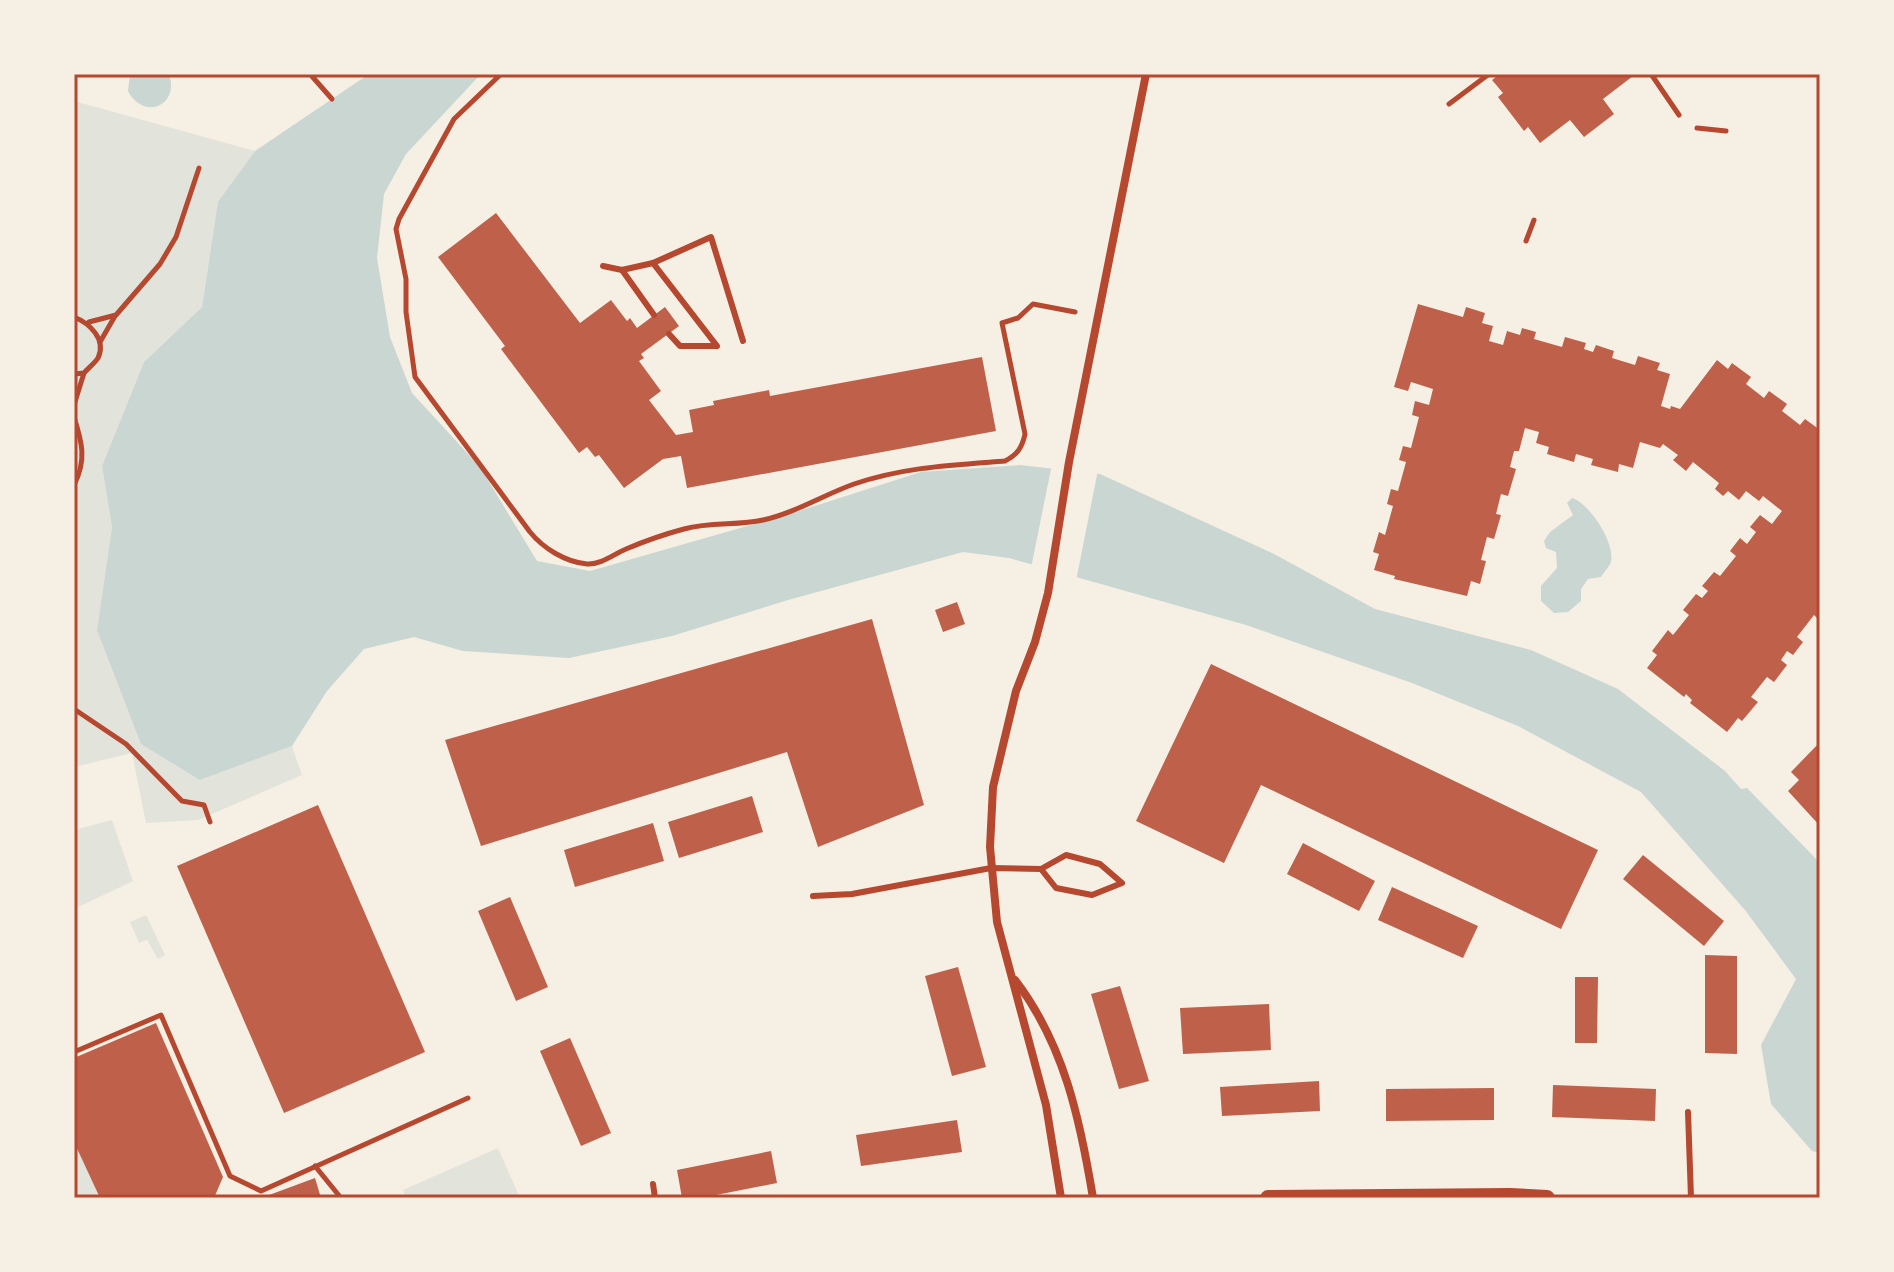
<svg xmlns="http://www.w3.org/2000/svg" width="1894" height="1272" font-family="'Noto Serif',serif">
<rect width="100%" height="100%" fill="#f6efe4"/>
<!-- green -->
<g fill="#e2e4dc">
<path d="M 74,101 L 255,151 L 218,203 L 202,307 L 144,362 L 102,466 L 112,527 L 97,630 L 200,780 L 292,746 L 302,775 L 198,820 L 146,823 L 132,753 L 74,767 Z"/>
<path d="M 112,820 L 133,881 L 74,909 L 74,830 Z"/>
<path d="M 146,915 L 165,955 L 158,959 L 147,940 L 139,943 L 130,922 Z"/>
<path d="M 74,1142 L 100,1198 L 74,1198 Z"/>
<path d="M 498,1148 L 520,1198 L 406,1198 L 403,1190 Z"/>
</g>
<!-- water -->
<g fill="#c9d6d2">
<path d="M 130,74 L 169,74 C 180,106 143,121 128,91 Z"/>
<path d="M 369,74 L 481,74 L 406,154 L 384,194 L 377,258 L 390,337 L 412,393 L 480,467 L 537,561 L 590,571 L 796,512 L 921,472 L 1020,465 L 1100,474 L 1274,554 L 1375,609 L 1531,650 L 1618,689 L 1725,771 L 1741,789 L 1747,788 L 1820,863 L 1820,1153 L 1812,1151 L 1771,1104 L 1761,1045 L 1796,979 L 1745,910 L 1641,792 L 1518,726 L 1412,683 L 1246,625 L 1009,558 L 963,552 L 788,600 L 672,636 L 569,658 L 463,651 L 414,637 L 364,649 L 327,691 L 292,746 L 200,780 L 141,744 L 97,630 L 112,527 L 102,466 L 144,362 L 202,307 L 218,202 L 255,151 Z"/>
<path d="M 1572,498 C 1589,503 1615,542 1611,561 C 1610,566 1604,572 1601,577 L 1588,579 L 1581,589 L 1581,601 L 1568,612 L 1554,613 L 1541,601 L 1541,586 L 1557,568 L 1556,552 L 1546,548 L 1544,541 L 1550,532 L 1573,515 L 1567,503 Z"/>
</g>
<!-- pier -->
<path fill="#f6efe4" d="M 1052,464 L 1098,470 L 1076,581 L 1031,568 Z"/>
<!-- building -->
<g fill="#bf614a">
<path d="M 1500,74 L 1631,74 L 1633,76 L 1603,99 L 1614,114 L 1584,137 L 1570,120 L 1540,143 L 1528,127 L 1524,131 L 1498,97 L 1503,93 L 1492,80 Z"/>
<path d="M 496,213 L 580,323 L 611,300 L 627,321 L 630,318 L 637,328 L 665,307 L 679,326 L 641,354 L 644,358 L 639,361 L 661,391 L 649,400 L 676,435 L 693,432 L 689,410 L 714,405 L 713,401 L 769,390 L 770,396 L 982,357 L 996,431 L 687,488 L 681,456 L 663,459 L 624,488 L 599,455 L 595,457 L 587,447 L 579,453 L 501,349 L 505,346 L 438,257 Z"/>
<path d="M 1418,304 L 1463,317 L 1466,307 L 1485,313 L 1482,323 L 1493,326 L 1489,341 L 1503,345 L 1507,331 L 1520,335 L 1522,328 L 1536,332 L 1534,339 L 1562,347 L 1565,337 L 1586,343 L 1584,349 L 1593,352 L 1596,345 L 1614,351 L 1612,358 L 1635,365 L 1638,356 L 1660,363 L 1657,370 L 1670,374 L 1661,406 L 1670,409 L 1671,406 L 1680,409 L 1717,360 L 1728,369 L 1732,363 L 1751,377 L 1746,384 L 1764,398 L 1769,391 L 1787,404 L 1782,411 L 1800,425 L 1805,419 L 1820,430 L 1817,438 L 1820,440 L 1820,621 L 1814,615 L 1797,637 L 1803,642 L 1793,655 L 1787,651 L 1781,660 L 1787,665 L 1774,682 L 1767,677 L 1751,697 L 1758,702 L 1742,721 L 1738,718 L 1727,732 L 1690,703 L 1692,700 L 1686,694 L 1684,697 L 1647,668 L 1657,655 L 1652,651 L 1668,630 L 1673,635 L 1689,615 L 1683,610 L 1696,594 L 1702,598 L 1708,591 L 1702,586 L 1714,572 L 1720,576 L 1736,556 L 1730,551 L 1740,538 L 1747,544 L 1756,532 L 1750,527 L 1760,515 L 1772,524 L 1782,511 L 1763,496 L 1759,501 L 1746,491 L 1739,500 L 1728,491 L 1723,496 L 1715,489 L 1719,483 L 1693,462 L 1686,471 L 1673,460 L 1678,455 L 1663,444 L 1660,448 L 1640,442 L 1633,468 L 1619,464 L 1618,472 L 1591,465 L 1593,459 L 1576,454 L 1574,462 L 1547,454 L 1549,447 L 1536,443 L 1539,432 L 1525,428 L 1519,451 L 1514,451 L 1510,467 L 1516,469 L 1508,496 L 1501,494 L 1496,514 L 1501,515 L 1494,539 L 1487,537 L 1481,560 L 1486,561 L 1480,584 L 1471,581 L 1467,596 L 1394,579 L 1395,576 L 1374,570 L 1379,554 L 1373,552 L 1379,532 L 1385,535 L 1393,506 L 1387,504 L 1391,489 L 1398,491 L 1406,462 L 1399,460 L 1403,446 L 1411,448 L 1419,417 L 1412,415 L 1415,401 L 1429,405 L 1433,389 L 1411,382 L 1408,391 L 1394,387 Z"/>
<path d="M 957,602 L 965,624 L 943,632 L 935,610 Z"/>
<path d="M 872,619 L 924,805 L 818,847 L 787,752 L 481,846 L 445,740 Z"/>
<path d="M 1211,664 L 1598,850 L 1561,929 L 1261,785 L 1224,863 L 1136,821 Z"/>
<path d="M 1820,742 L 1820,826 L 1788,791 L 1799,780 L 1791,772 Z"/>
<path d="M 752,796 L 763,832 L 679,858 L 668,822 Z"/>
<path d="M 318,805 L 425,1052 L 284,1113 L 177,866 Z"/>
<path d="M 653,823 L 664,861 L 575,887 L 564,850 Z"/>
<path d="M 1303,843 L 1375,881 L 1359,911 L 1287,874 Z"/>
<path d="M 1643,855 L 1724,921 L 1704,946 L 1623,879 Z"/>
<path d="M 1392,887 L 1478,926 L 1463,958 L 1378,920 Z"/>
<path d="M 510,897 L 548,987 L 516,1001 L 478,911 Z"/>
<path d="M 1705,955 L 1737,956 L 1737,1054 L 1705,1053 Z"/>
<path d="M 958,967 L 986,1067 L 952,1076 L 925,976 Z"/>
<path d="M 1575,977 L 1598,977 L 1597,1043 L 1575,1043 Z"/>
<path d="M 1120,986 L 1149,1081 L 1119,1089 L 1091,994 Z"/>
<path d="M 1269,1004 L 1271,1050 L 1183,1054 L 1180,1008 Z"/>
<path d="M 156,1023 L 223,1177 L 214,1198 L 100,1198 L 74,1142 L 74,1058 Z"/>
<path d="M 570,1038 L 611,1133 L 581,1146 L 540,1051 Z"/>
<path d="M 1319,1081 L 1320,1111 L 1222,1116 L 1220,1087 Z"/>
<path d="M 1553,1085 L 1656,1089 L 1655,1121 L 1552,1117 Z"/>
<path d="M 1494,1088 L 1494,1120 L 1386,1121 L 1386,1089 Z"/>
<path d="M 957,1120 L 962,1152 L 861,1166 L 856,1135 Z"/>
<path d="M 771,1151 L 777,1183 L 701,1198 L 682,1198 L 677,1170 Z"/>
<path d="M 315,1178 L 321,1198 L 261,1198 Z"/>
</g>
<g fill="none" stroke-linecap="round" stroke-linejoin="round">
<!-- path -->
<g stroke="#b5482f" stroke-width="5">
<path d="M 310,74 L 332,99"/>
<path d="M 501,74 L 454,119 L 399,219 L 396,229 L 406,279 L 406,312 L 415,377 L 530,532 C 543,548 565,562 587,564 C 601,565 614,554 626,549 C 645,541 665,534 684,529 C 711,521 737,526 763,520 C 795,513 823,495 854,484 C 904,467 952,465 1005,461 C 1017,455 1022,448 1025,434 L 1002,323 L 1018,318 L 1033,304 L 1075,312"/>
<path d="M 1651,74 L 1679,115"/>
<path d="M 1449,104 L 1489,74"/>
<path d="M 1697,128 L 1726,131"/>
<path d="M 1526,241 L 1534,220"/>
<path d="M 74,317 C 89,323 107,339 98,358 C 95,363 88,368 84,373 L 74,374"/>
<path d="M 89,322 L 116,315 L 160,264 L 176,237 L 199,168"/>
<path d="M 100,342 L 115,316"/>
<path d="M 74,405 L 84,373"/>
<path d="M 74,417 C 82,442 87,460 74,485"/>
<path d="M 74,709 L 126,744 L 182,801 L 204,805 L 210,822"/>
<path d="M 74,1052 L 161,1015 L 230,1176 L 261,1191 L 468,1098"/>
<path d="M 315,1166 L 341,1198"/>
</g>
<!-- service -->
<g stroke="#b5482f" stroke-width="6">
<path d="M 653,263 L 717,346"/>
<path d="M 603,266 L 622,270 L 653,263 L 711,237 L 743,341"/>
<path d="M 622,270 L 654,315"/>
<path d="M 669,334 L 680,346 L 716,346"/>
<path d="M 813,896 L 852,894 L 991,868 L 1041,869 L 1066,855 L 1100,864 L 1122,883 L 1092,895 L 1056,888 L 1041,869"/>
<path d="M 1688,1112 L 1691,1198"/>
<path d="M 653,1184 L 655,1198"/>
</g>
<!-- minor -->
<g stroke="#b5482f" stroke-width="8">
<path d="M 1015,980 C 1064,1044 1080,1119 1093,1198"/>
<path d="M 1061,1198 L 1046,1105 L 997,922 L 990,847 L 993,787 L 1016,691 L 1035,642 L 1048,593 L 1069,462 L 1146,74"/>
</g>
<!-- secondary -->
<path stroke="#b5482f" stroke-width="16" d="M 1268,1198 L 1510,1196 L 1547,1198"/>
</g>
<!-- border -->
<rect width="1894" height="1272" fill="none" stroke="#f6efe4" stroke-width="152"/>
<rect x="76" y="76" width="1742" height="1120" fill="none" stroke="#b5482f" stroke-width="3"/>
</svg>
